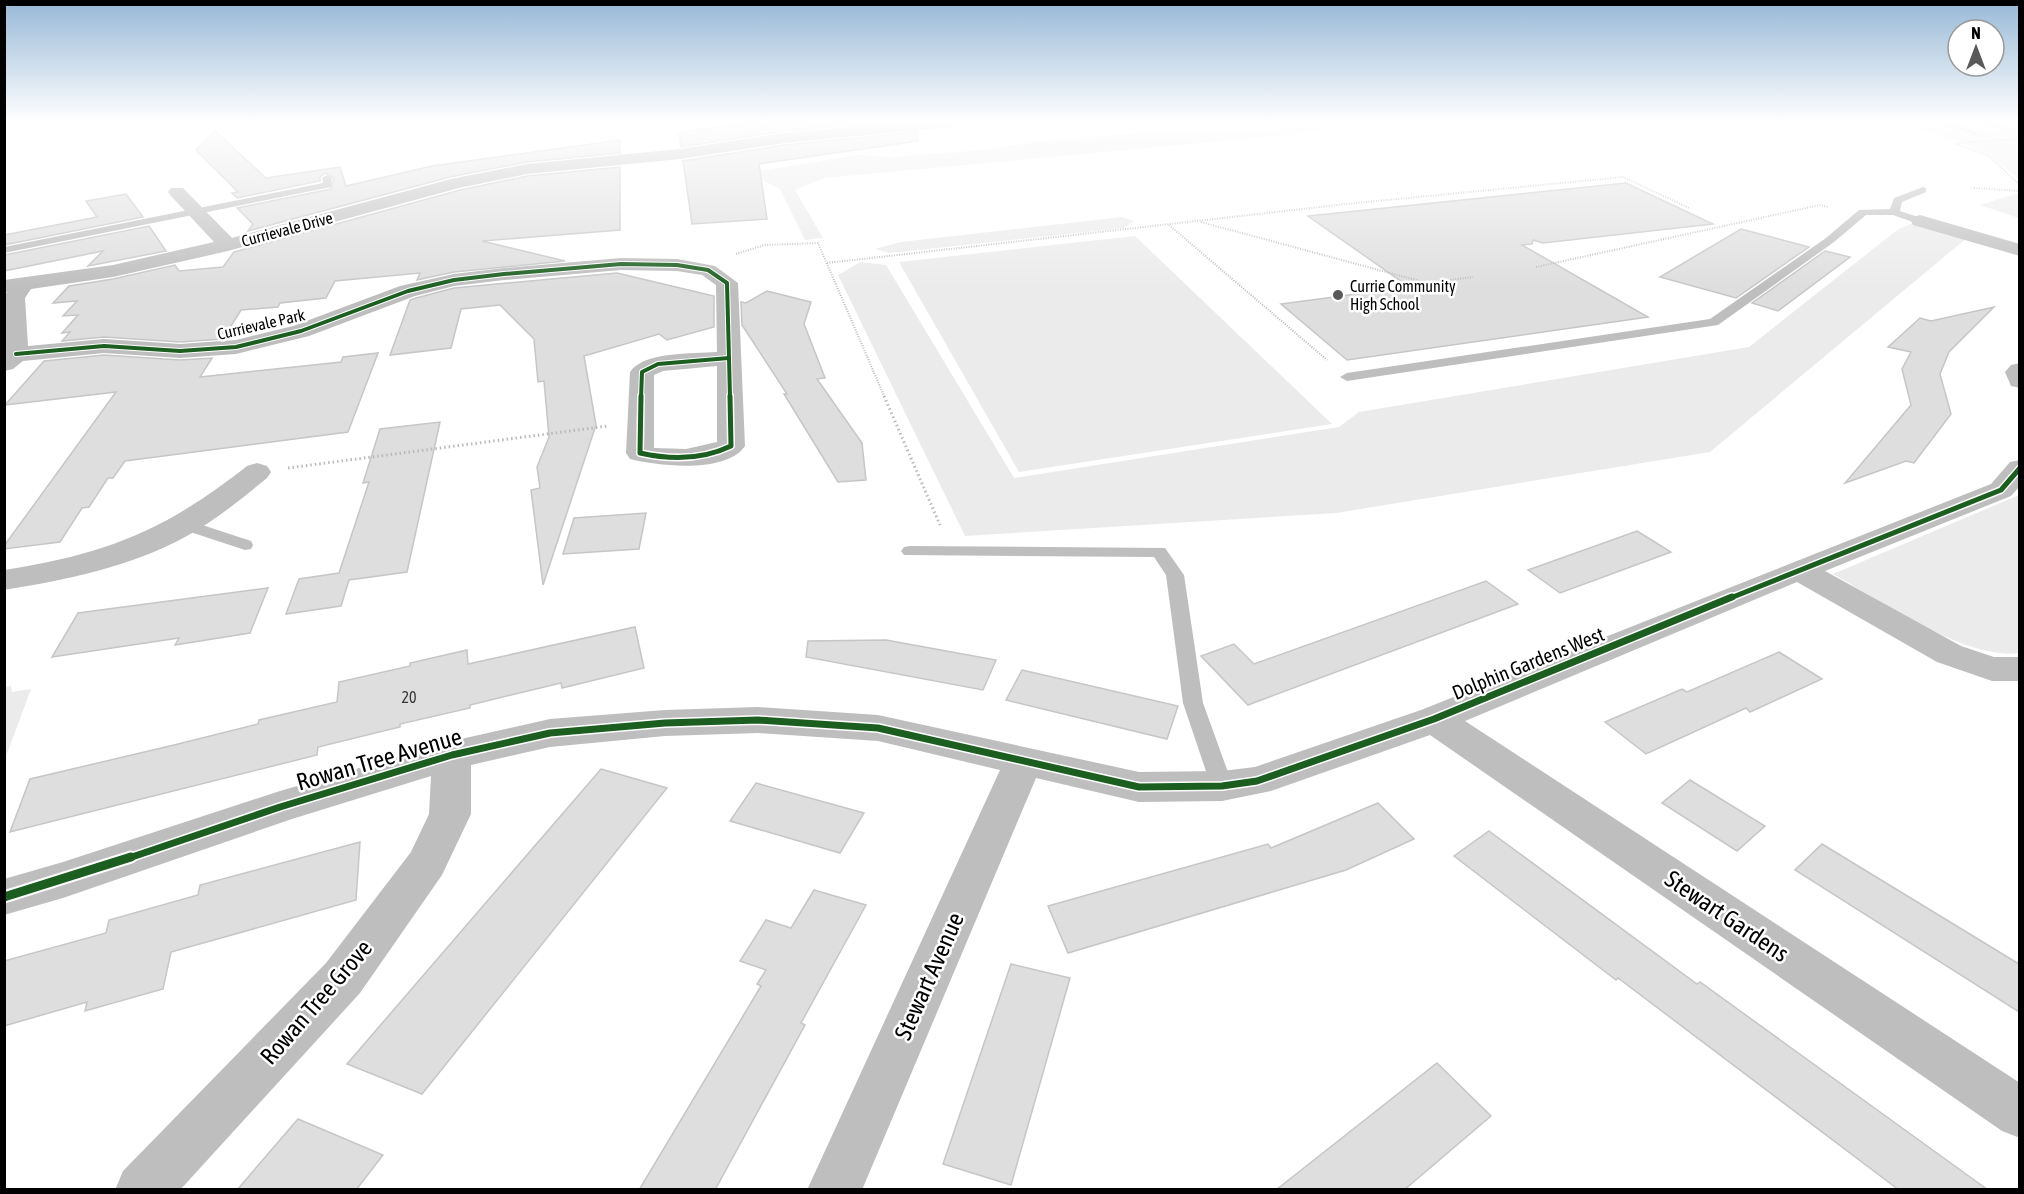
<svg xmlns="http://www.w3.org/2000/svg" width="2024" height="1194" font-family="'Asap Condensed',sans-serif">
<rect width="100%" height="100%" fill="#fff"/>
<!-- green -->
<g fill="#ebebeb">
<path d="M 1274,122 L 1378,122 L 1276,136 L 824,178 L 795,190 L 823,238 L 805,240 L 780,189 L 748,173 L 857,155 L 893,157 L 983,150 L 1049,140 Z"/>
<path d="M 1898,122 L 2019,122 L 2019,179 L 1991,156 L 1956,141 Z"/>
<path d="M 2019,193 L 2019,218 L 1980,205 Z"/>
<path d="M 1122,217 L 1134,221 L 1124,228 L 890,253 L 875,249 L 901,242 Z"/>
<path d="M 1913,223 L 1968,237 L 1710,452 L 1336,513 L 965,536 L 838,275 L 860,262 L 886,265 L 1014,478 L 1339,427 L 1359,412 L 1749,347 L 1897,230 Z"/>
<path d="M 1135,236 L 1332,424 L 1019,472 L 899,262 Z"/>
<path d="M 2019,495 L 2019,653 C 1968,661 1879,600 1833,574 Z"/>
<path d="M 11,686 L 12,692 L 31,689 L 5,759 L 5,687 Z"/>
</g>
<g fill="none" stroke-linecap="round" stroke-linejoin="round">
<!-- stream -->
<path fill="#bdbdbd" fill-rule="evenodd" d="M 1938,122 L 1946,122 L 1979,133 L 1974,134 Z"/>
</g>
<!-- building -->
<g fill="#dedede" stroke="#c6c6c6" stroke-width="1.5">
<path d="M 755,122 L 882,122 L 784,131 L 681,147 L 679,132 Z"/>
<path d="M 215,131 L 266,178 L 340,167 L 346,186 L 432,166 L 620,140 L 620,153 L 527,162 L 450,177 L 248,231 L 253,224 L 237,208 L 331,189 L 334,178 L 326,173 L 320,177 L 320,181 L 237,198 L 232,193 L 238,192 L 196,150 Z"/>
<path d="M 917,132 L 918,141 L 759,164 L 767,219 L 692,224 L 683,161 L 784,145 Z"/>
<path d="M 620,167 L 620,230 L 482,241 L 565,261 L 454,272 L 417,280 L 420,273 L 335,281 L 326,298 L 280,303 L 278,307 L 241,310 L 223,339 L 180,342 L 104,337 L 62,341 L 70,332 L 62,333 L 78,315 L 63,316 L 77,301 L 53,303 L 69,286 L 113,279 L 175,265 L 179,271 L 223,267 L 234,252 L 460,190 L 527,176 Z"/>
<path d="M 1626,183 L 1713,224 L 1543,243 L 1533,240 L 1532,244 L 1522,245 L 1648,317 L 1347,360 L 1281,304 L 1409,287 L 1308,216 Z"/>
<path d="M 126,194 L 143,217 L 4,245 L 4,235 L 97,217 L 86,201 Z"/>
<path d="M 149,226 L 166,251 L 88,266 L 103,251 L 4,271 L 4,255 Z"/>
<path d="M 1741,229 L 1809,247 L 1736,298 L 1660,277 Z"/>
<path d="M 1825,251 L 1850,257 L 1778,311 L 1752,303 Z"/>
<path d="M 617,273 L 714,296 L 714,327 L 667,340 L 659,334 L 584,356 L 596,425 L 543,585 L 531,490 L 540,488 L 537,467 L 549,437 L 544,381 L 538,382 L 534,339 L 500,305 L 461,309 L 451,348 L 390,355 L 410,300 L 416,298 L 454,288 Z"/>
<path d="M 767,291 L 811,302 L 804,324 L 825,378 L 817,379 L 862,443 L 866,480 L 838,482 L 784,394 L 787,394 L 742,325 L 741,302 L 746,303 Z"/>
<path d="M 1994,307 L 1949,352 L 1940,374 L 1951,414 L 1914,463 L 1906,461 L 1845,483 L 1911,405 L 1902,369 L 1911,352 L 1888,347 L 1920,318 L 1931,321 Z"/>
<path d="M 378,353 L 348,432 L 125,461 L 113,478 L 108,478 L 89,507 L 82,508 L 60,542 L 4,549 L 4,546 L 116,392 L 5,405 L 44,361 L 104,355 L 180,360 L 212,358 L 200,377 L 341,362 L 343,357 Z"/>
<path d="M 440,422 L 407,572 L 349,580 L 341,606 L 286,614 L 299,579 L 339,573 L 369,482 L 363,483 L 380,429 Z"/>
<path d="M 646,513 L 639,549 L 563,554 L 574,518 Z"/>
<path d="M 1637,531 L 1671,552 L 1560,593 L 1528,570 Z"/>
<path d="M 1486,581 L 1518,604 L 1248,705 L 1201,656 L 1234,644 L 1254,664 Z"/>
<path d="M 268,588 L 250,633 L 175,645 L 179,638 L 52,657 L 78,613 Z"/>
<path d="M 635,627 L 644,668 L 562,688 L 561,683 L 470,705 L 470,708 L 400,724 L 400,727 L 318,747 L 317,755 L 10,832 L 30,779 L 174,745 L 258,724 L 259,720 L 337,702 L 339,682 L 410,666 L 410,663 L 467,650 L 468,664 Z"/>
<path d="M 886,640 L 996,660 L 983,690 L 806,657 L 808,641 Z"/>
<path d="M 1779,652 L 1822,679 L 1750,712 L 1746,708 L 1646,754 L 1605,722 L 1682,689 L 1687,692 Z"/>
<path d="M 1022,670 L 1178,706 L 1167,739 L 1006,700 Z"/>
<path d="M 601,769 L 667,788 L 422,1094 L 347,1064 Z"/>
<path d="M 1690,780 L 1765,826 L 1737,851 L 1662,803 Z"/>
<path d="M 756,783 L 864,813 L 840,853 L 730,821 Z"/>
<path d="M 1378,803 L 1414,839 L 1346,870 L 1068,953 L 1048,906 L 1268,844 L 1271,848 Z"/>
<path d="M 1489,831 L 1697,984 L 1700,982 L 1988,1190 L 1899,1190 L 1618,978 L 1616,980 L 1454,856 Z"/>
<path d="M 360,842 L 356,900 L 171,952 L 163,989 L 85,1011 L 87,1002 L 4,1026 L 4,961 L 106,933 L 109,920 L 198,895 L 200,885 Z"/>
<path d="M 1822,844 L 2019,964 L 2019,1012 L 1795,870 Z"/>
<path d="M 814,890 L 866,905 L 801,1023 L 805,1025 L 715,1190 L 639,1190 L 761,986 L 757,984 L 766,970 L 740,961 L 766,920 L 791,928 Z"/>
<path d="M 1011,964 L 1070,978 L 1011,1185 L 943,1164 Z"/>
<path d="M 1437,1063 L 1491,1116 L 1404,1190 L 1276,1190 Z"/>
<path d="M 298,1119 L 383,1155 L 356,1190 L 237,1190 Z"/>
</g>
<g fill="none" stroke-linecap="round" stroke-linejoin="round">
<!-- path-far1 -->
<g stroke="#b9b9b9" stroke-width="2" stroke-dasharray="1 1.5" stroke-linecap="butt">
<path d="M 1982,122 L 2020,133"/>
<path d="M 1954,143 L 1989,156 L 2020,185"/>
<path d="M 1958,143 L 2020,139"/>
<path d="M 1974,188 L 2020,191"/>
<path d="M 1201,222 L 1427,283 L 1473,277"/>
<path d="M 1169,225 L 1327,360"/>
<path d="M 736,254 L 765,245 L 818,243 L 885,398"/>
<path d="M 827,263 L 1346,204 L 1623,177 L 1689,208"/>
<path d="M 1536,267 L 1820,205 L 1828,207"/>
</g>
<!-- path -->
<g stroke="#b9b9b9" stroke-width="3" stroke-dasharray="1.5 3" stroke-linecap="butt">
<path d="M 884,396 L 940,525"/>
<path d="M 288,468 L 608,426"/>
</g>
<!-- lane -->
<g fill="#bebebe" fill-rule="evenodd">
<path d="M 327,175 L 332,178 L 331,187 L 4,253 L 4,247 L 323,183 L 322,178 Z"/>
<path d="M 1923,187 L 1926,188 L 1926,192 L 1902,202 L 1900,211 L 1924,219 L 1924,223 L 1916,223 L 1893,215 L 1866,215 L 1834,242 L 1718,325 L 1347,381 L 1340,377 L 1347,373 L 1710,319 L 1826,238 L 1859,210 L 1890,209 L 1894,198 Z"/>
<path d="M 184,519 L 251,541 L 253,545 L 251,549 L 245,550 L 178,528 L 176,524 Z"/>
<path d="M 910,546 L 1165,548 L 1184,575 L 1203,703 L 1233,786 L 1230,792 L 1222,794 L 1214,792 L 1211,786 L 1183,703 L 1166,575 L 1154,557 L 904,555 L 901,551 L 904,547 Z"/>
</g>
<!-- street -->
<g fill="#bebebe" fill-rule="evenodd">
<path d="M 905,122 L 959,122 L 951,127 L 784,143 L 680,159 L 527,174 L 459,188 L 228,251 L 113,277 L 31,289 L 25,298 L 28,346 L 104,339 L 180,344 L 236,340 L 293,326 L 400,286 L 454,274 L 504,268 L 621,258 L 677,259 L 715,266 L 738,283 L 745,446 C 726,474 658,466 630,459 L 626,453 L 630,372 C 644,351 693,354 717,352 L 716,285 L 702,275 L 677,271 L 621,270 L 504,280 L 454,286 L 415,296 L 309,336 L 236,354 L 180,358 L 104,353 L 23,361 L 13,369 L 4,371 L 4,296 L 7,292 L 4,292 L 4,280 L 113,265 L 214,242 L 171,196 L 168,192 L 171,188 L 183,188 L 232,238 L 451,179 L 527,164 L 680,149 L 784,133 ZM 717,366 L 717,442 L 686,449 L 654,448 L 654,375 L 663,371 Z"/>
<path d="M 1920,215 L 2020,244 L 2020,256 L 1913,225 L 1911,221 L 1913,217 Z"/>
<path d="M 2020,363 L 2020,388 L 2011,386 L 2005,372 L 2011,365 Z"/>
<path d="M 2020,460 L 2020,486 L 2011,496 L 1825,571 L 1961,646 L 1994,657 L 2020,657 L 2020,681 L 1992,681 L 1937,662 L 1797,582 L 1465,721 L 2020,1083 L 2020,1138 L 2002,1131 L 1430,735 L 1271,791 L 1222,801 L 1139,802 L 1036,778 L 862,1190 L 807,1190 L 1000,770 L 878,741 L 758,733 L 665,736 L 550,747 L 471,765 L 471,814 L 442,875 L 360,993 L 180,1190 L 115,1190 L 123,1171 L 326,963 L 411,852 L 429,814 L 431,776 L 292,819 L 63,898 L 4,915 L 4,879 L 63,862 L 280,791 L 452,741 L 550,719 L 665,710 L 758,707 L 878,715 L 1139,772 L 1222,771 L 1255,767 L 1421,710 L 1991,484 L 2010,462 Z"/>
<path d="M 257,463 L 267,466 L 271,472 L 267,478 C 241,499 215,521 185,537 C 130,567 66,580 4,590 L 4,570 C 107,554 166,530 247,466 Z"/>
</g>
<!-- cycleway-far3 casing -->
<g stroke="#fff" stroke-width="6">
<g id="cycleway-far3">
<path d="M 16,354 L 104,346 L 180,351 L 236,347 L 301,331 L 408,291 L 454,280 L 504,274 L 621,264 L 677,265 L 708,270 L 727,283 L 729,358"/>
<path d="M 729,358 L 730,398"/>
<path d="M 641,398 L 642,372 L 658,364 L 729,358"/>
</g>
</g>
<!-- cycleway-far2 casing -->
<g stroke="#fff" stroke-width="8">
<g id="cycleway-far2">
<path d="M 641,396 L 640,453 C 671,460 702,460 731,446 L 730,396"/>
<path d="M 1728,599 L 2001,490 L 2020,468"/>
</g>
</g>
<!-- cycleway-far1 casing -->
<g stroke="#fff" stroke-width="10">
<path id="cycleway-far1" d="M 126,859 L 280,807 L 452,755 L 550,733 L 665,723 L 758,720 L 878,728 L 1139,787 L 1222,786 L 1257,781 L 1434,719 L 1732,597"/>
</g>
<!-- cycleway casing -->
<g stroke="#fff" stroke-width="13">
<path id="cycleway" d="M 4,897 L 131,857"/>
</g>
<!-- cycleway-far3 -->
<use href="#cycleway-far3" stroke="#1b5e20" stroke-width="4"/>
<!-- cycleway-far2 -->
<use href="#cycleway-far2" stroke="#1b5e20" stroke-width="5"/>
<!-- cycleway-far1 -->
<use href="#cycleway-far1" stroke="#1b5e20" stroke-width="7"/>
<!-- cycleway -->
<use href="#cycleway" stroke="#1b5e20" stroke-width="9"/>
</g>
<!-- sky -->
<linearGradient id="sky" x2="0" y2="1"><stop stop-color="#97b8d7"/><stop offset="0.42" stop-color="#fff"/><stop offset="1" stop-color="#fff" stop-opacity="0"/></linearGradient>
<rect width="2024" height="289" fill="url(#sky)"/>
<!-- markers -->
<circle fill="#595959" stroke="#fff" stroke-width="2" cx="1338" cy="295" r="6"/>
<g text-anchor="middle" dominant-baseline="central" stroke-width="5" stroke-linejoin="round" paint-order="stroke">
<!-- far-street labels -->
<g font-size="16" fill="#000" stroke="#fff">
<text transform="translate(287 229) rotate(-15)">Currievale Drive</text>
<text transform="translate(261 324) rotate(-13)">Currievale Park</text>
</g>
<!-- far-poi labels -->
<g font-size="16" fill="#000" stroke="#fff" text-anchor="start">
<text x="1350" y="286">Currie Community<tspan x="1350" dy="18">High School</tspan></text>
</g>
<!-- number labels -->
<g font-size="16" fill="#383838">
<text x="409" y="697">20</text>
</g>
<!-- street labels -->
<g font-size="20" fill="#000" stroke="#fff">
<text transform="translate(1528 663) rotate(-22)">Dolphin Gardens West</text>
</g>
<!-- near-street labels -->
<g font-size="24" fill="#000" stroke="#fff">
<text transform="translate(379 759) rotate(-16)">Rowan Tree Avenue</text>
<text transform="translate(1727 916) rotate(34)">Stewart Gardens</text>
<text transform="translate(929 976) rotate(-66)">Stewart Avenue</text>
<text transform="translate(316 1002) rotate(-49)">Rowan Tree Grove</text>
</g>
</g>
<!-- border -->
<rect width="2024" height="1194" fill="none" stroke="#000000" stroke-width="12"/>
<!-- north arrow -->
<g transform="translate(1976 48)"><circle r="28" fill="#ffffff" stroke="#999999" stroke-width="1.5"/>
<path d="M0-4.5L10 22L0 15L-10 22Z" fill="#595959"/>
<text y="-9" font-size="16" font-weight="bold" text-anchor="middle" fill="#000000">N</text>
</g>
</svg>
